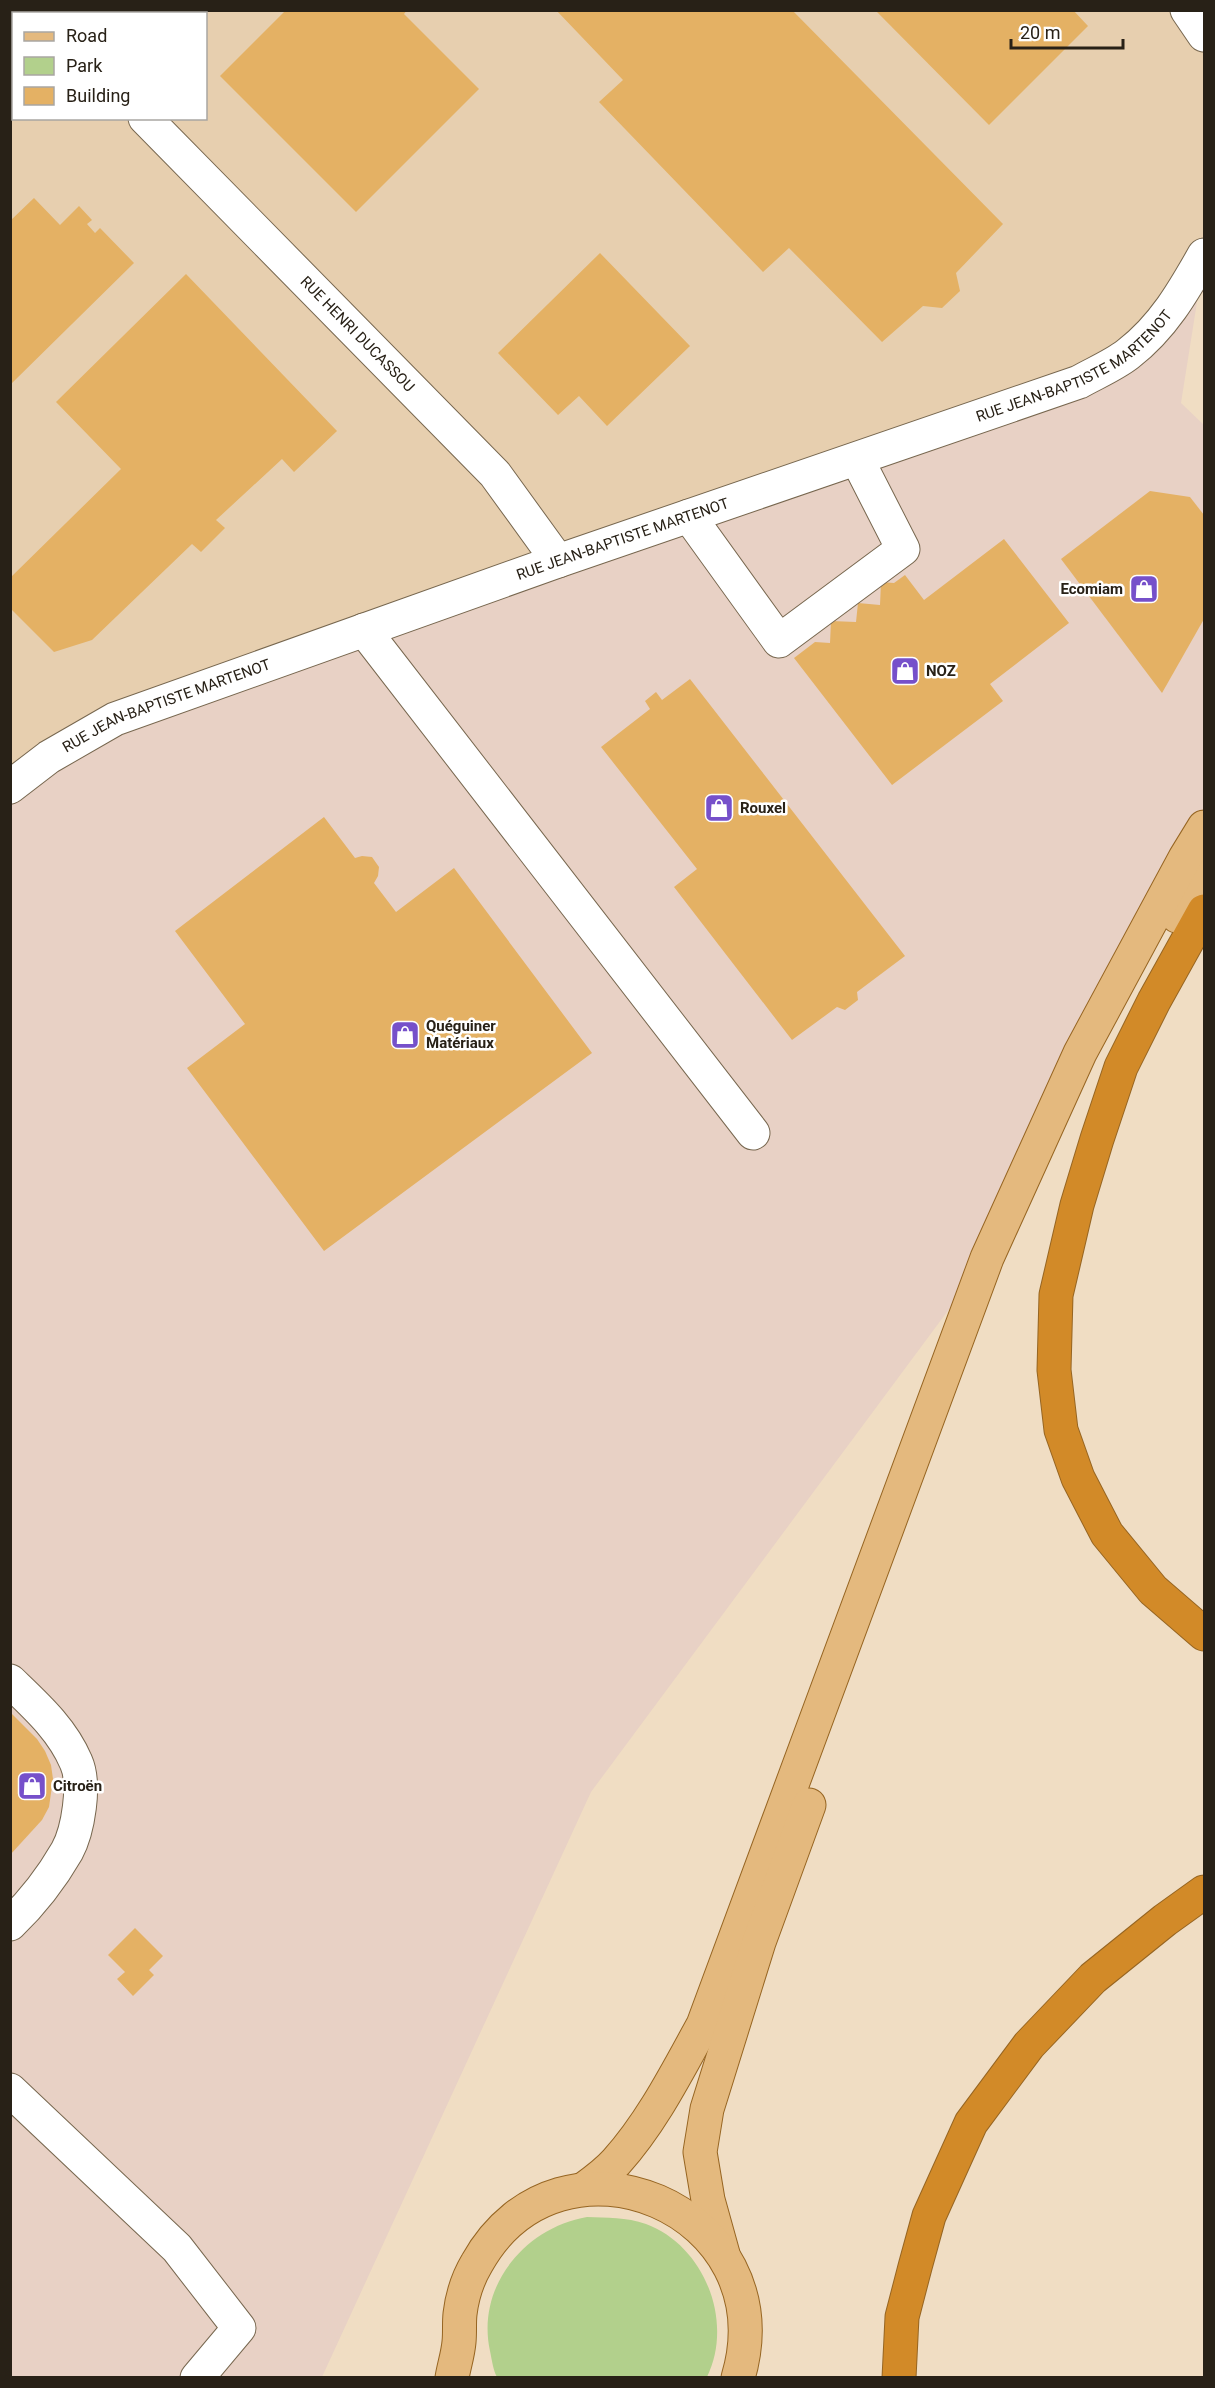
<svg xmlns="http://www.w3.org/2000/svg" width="1215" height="2388" font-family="Roboto,sans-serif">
<rect width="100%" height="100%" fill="#f0ddc3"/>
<!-- commercial -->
<path fill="#e8d1c5" d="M 1204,258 L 1181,403 L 1204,425 L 1204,827 L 987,1258 L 591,1792 L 322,2377 L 11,2378 L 11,787 L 49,757 Z"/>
<!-- built -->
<path fill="#e7cfaf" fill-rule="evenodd" d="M 11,11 L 1204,11 L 1204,255 L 1127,355 L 115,719 L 11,787 ZM 14,14 L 206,14 L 206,118 L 14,118 Z"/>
<!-- green -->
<path fill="#b2d08c" d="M 587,2217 C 607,2218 626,2217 646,2224 C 705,2246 734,2322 707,2377 L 497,2377 C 493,2370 492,2360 490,2351 C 476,2287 524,2228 587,2217 Z"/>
<!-- building -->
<g fill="#e4b164">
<path d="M 286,10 L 407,10 L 404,14 L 479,89 L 356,212 L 220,76 Z"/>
<path d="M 556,10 L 792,10 L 1003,224 L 956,273 L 960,291 L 942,308 L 923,306 L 882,342 L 789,248 L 763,272 L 599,102 L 623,80 Z"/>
<path d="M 875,10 L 1073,10 L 1088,26 L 989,125 Z"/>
<path d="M 34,198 L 60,225 L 79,206 L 92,220 L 87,224 L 95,233 L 100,228 L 134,263 L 10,385 L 10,221 Z"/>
<path d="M 600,253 L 690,346 L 607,426 L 579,396 L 558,415 L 498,353 Z"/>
<path d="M 186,274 L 337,431 L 294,472 L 282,459 L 216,520 L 225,528 L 201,552 L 192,544 L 92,640 L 54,652 L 10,608 L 10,578 L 121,469 L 56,402 Z"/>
<path d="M 1150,491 L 1190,497 L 1204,515 L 1204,619 L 1162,693 L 1061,559 Z"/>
<path d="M 1004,539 L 1069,623 L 990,684 L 1003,701 L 892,785 L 794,658 L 815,642 L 830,643 L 831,621 L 856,622 L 858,603 L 880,605 L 881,582 L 894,583 L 905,575 L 924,600 Z"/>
<path d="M 690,679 L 905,956 L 857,992 L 858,1000 L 845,1010 L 837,1007 L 792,1040 L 674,887 L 697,869 L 601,747 L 650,709 L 645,701 L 656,692 L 662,700 Z"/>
<path d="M 324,817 L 355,858 L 362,856 L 372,857 L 379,867 L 378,876 L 374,883 L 396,912 L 454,868 L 592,1053 L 324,1251 L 187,1068 L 245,1024 L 175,931 Z"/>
<path d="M 10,1712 L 37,1739 L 45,1751 L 51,1765 L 53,1779 L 49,1807 L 42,1820 L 10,1855 Z"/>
<path d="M 135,1928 L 163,1956 L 149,1970 L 154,1975 L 133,1996 L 117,1979 L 125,1972 L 108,1955 Z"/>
</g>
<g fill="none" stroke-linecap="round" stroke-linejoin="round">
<!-- minor casing -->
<g stroke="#77674f" stroke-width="35">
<g id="minor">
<path d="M 38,10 L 41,14"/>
<path d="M 1187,10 L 1204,35"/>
<path id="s1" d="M 145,118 L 495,474 L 558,561"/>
<path d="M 689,516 L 779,641 L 903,549 L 857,459"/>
<path d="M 364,630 L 753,1133"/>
<path id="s2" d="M 10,787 L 49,757 L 115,719 L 558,561 L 1079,382 C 1095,373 1114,365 1128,354 C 1163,327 1183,292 1204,255"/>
<path d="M 10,1681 C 36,1706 62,1729 76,1762 C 86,1784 78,1831 67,1851 C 52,1877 31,1904 10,1924"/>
<path d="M 10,2090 L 177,2248 L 239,2328 L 197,2378"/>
</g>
</g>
<!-- major casing -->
<g stroke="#966522" stroke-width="35">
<g id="major">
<path d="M 1177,916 L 1204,871"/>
<path d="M 584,2189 C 595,2181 607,2172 616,2162 C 652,2122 677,2072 703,2025 L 987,1258 L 1080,1053 L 1185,858 L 1204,827"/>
<path d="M 723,2254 L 708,2200 L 700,2152 L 707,2109 L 759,1942 L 809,1805"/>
<path d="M 452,2378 C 454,2366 458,2354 459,2342 C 460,2333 459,2323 460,2314 C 462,2297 468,2278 477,2263 C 560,2114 788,2209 738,2378"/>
</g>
</g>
<!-- highway casing -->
<g stroke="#966522" stroke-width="35">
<g id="highway">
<path d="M 1204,911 L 1154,1001 L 1121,1067 L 1097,1139 L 1077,1205 L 1056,1295 L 1054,1370 L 1061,1430 L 1078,1478 L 1107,1534 L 1153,1590 L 1204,1634"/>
<path d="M 899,2378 L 902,2317 L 915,2267 L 929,2216 L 971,2123 L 1029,2045 L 1093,1978 L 1165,1920 L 1204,1892"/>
</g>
</g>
<!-- minor -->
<use href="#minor" stroke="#fff" stroke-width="33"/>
<!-- major -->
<use href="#major" stroke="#e4b97e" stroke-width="33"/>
<!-- highway -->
<use href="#highway" stroke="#d28a28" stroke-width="33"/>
</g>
<!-- icons -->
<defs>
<g id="shop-square" transform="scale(1.5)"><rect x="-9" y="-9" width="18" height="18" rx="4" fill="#7650ca" stroke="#fff"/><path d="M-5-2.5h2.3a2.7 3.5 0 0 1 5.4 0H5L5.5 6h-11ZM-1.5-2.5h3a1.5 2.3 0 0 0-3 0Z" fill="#fff"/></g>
</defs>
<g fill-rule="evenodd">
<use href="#shop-square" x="1144" y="589"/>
<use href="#shop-square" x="905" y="671"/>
<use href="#shop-square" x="719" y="808"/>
<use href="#shop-square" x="405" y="1035"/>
<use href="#shop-square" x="32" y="1786"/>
</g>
<g text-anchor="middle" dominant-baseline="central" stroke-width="5" stroke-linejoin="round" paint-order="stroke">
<!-- street labels -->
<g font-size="15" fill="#282117" stroke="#fff">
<text stroke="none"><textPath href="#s1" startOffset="303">RUE HENRI DUCASSOU</textPath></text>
<text stroke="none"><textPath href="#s2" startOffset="1150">RUE JEAN-BAPTISTE MARTENOT</textPath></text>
<text stroke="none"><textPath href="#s2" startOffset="664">RUE JEAN-BAPTISTE MARTENOT</textPath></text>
<text stroke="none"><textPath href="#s2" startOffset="178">RUE JEAN-BAPTISTE MARTENOT</textPath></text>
</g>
<!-- poi labels -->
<g font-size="15" font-weight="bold" fill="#282117" stroke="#fff" text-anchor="start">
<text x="1123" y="589" text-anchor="end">Ecomiam</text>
<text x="926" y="671">NOZ</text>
<text x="740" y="808">Rouxel</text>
<text x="426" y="1026">Quéguiner<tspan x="426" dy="17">Matériaux</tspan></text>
<text x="53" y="1786">Citroën</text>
</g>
</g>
<!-- border -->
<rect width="1215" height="2388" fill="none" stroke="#282117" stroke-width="24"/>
<!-- legend -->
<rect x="12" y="12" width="195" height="108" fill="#ffffff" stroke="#a9a6a2" stroke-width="1.5"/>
<rect x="24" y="32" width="30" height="9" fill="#e4b97e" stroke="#a9a6a2" stroke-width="1.5"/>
<text x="66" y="42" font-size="18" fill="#282117">Road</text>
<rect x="24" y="57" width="30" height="18" fill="#b2d08c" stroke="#a9a6a2" stroke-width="1.5"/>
<text x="66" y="72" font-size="18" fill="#282117">Park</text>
<rect x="24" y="87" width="30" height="18" fill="#e4b164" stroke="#a9a6a2" stroke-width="1.5"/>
<text x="66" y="102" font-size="18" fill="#282117">Building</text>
<!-- scale -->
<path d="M1011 39v9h112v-9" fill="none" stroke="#282117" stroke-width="3"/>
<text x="1020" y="39" font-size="18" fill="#282117" stroke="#ffffff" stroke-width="4.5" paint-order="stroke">20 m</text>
</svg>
